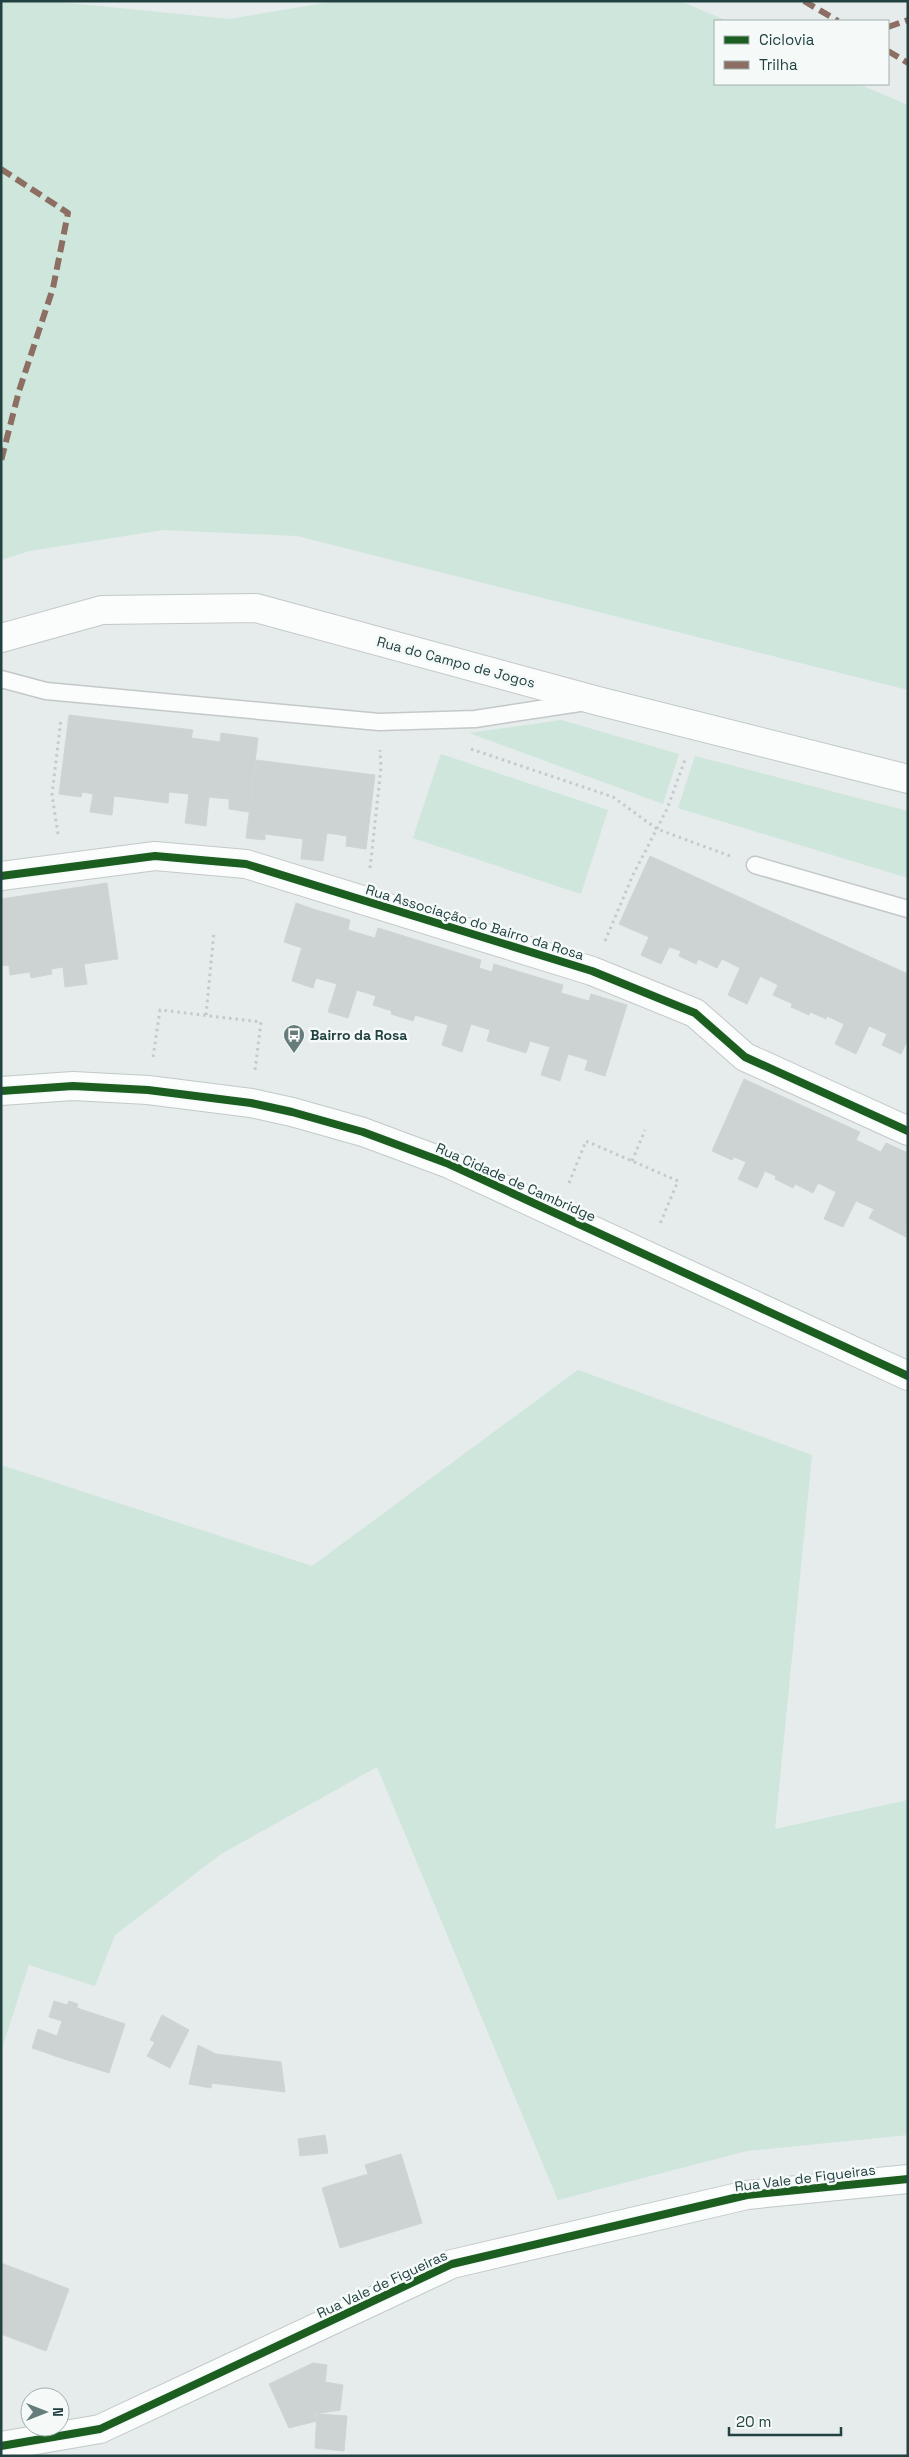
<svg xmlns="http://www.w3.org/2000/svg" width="909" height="2457" font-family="'Space Grotesk',sans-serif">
<rect width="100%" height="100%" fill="#e6ebeb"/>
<!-- green -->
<g fill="#cee6db">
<path d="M 1,1 L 49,1 L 229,19 L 336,1 L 680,1 L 727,21 L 715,21 L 715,84 L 858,84 L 908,105 L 908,690 L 297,536 L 163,530 L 29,551 L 1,560 Z"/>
<path d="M 561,720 L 679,754 L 663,804 L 469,733 Z"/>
<path d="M 441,754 L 608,810 L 581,894 L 413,838 Z"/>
<path d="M 695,756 L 908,811 L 908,878 L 678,808 Z"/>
<path d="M 578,1370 L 812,1455 L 775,1829 L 908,1800 L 908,2135 L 747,2151 L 558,2200 L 377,1767 L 221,1854 L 115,1935 L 95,1986 L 29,1965 L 1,2051 L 1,1465 L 312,1566 Z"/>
</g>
<!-- building -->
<g fill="#ccd3d2" stroke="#ced5d4">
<path d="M 69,715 L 193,730 L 191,738 L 220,742 L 221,733 L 258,738 L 249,812 L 229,809 L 229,799 L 209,797 L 206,826 L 185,823 L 189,794 L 169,792 L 168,803 L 114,796 L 112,815 L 90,812 L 93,794 L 82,792 L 81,797 L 59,794 Z"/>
<path d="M 256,760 L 375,775 L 366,849 L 346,846 L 347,836 L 327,833 L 323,861 L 301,859 L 303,839 L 265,834 L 265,840 L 246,838 Z"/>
<path d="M 650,856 L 824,936 L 793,1004 L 773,995 L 778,985 L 760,976 L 747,1004 L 728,995 L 740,968 L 722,959 L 717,968 L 698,959 L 696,964 L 679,956 L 681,951 L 669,947 L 661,964 L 641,955 L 649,937 L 619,924 Z"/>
<path d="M 107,883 L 118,959 L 84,964 L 87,984 L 65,987 L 63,967 L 51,969 L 52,974 L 31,978 L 30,972 L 10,975 L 9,965 L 1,966 L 1,899 Z"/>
<path d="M 296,903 L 313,909 L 302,948 L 284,942 Z"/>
<path d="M 313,909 L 350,920 L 348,930 L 375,938 L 378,928 L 481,960 L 479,968 L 492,972 L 494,964 L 563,985 L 561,993 L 589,1001 L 591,994 L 627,1005 L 605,1076 L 585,1070 L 588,1060 L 568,1054 L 560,1081 L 541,1075 L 550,1047 L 530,1041 L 526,1053 L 487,1041 L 490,1030 L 471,1024 L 462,1052 L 442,1045 L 448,1025 L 415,1015 L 413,1021 L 391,1014 L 392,1011 L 373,1005 L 376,996 L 357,990 L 348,1018 L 328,1012 L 337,984 L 316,978 L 313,988 L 292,981 Z"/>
<path d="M 824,936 L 908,974 L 908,1039 L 901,1054 L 882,1045 L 887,1034 L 869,1026 L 856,1054 L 835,1044 L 844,1024 L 827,1016 L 826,1019 L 810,1012 L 809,1015 L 791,1007 Z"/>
<path d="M 744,1079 L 860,1132 L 856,1140 L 881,1152 L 886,1143 L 908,1153 L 906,1237 L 869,1218 L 874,1209 L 856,1201 L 843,1227 L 824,1219 L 836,1192 L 818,1183 L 813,1193 L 795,1184 L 793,1188 L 775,1179 L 776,1176 L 765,1171 L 757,1188 L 738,1179 L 746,1162 L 734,1157 L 732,1160 L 712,1151 Z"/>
<path d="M 54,2001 L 67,2005 L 69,2001 L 78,2004 L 61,2058 L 32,2048 L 38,2029 L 57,2036 L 62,2021 L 49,2017 Z"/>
<path d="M 77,2008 L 125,2024 L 109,2073 L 61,2058 Z"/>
<path d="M 162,2015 L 189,2030 L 170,2068 L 147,2056 L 155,2042 L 150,2040 Z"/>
<path d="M 198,2045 L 216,2054 L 211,2088 L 189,2084 Z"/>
<path d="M 216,2054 L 281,2062 L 285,2092 L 211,2083 Z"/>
<path d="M 325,2135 L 328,2153 L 300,2156 L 298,2139 Z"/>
<path d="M 401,2154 L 422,2223 L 340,2248 L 322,2188 L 368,2174 L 365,2165 Z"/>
<path d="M 1,2263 L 69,2289 L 46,2351 L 1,2334 Z"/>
<path d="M 313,2363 L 327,2365 L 325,2382 L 343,2385 L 340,2410 L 315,2414 L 317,2421 L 289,2428 L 269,2384 Z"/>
<path d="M 317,2414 L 347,2416 L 344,2451 L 315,2448 Z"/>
</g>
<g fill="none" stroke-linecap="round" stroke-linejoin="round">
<!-- lane casing -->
<g stroke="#c3c8c8" stroke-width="19">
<g id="lane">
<path d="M 1,679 L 46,691 L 379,722 L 475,719 L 586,702"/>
<path d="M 755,865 L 908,909"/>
</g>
</g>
<!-- street casing -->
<g stroke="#c3c8c8" stroke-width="30">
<g id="street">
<path d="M 1,638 L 102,610 L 256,608 L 598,701 L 908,779"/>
<path d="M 1,876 L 155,856 L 246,864 L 592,971 L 695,1013 L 745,1057 L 908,1131"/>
</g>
</g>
<!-- secondary casing -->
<g stroke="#c1c9c9" stroke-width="30">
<g id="secondary">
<path d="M 1,1091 L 73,1086 L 148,1090 L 251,1103 L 292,1112 L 363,1132 L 449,1164 L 908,1376"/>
<path d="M 1,2446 L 100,2429 L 452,2264 L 747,2195 L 908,2179"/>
</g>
</g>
<!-- path -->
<g stroke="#c2cbcb" stroke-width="3" stroke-dasharray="2.5 4" stroke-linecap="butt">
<path d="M 471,749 L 613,797 L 657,829 L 730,856"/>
<path d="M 58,834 L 52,795 L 61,719"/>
<path d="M 370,868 L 381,768 L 380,750"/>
<path d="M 605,941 L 632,877 L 667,809 L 686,757"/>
<path d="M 206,1015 L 214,932"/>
<path d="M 153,1057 L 160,1010 L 261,1022 L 255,1070"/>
<path d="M 632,1161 L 645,1130"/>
<path d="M 569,1183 L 586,1141 L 678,1181 L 659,1226"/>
</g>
<!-- lane -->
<use href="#lane" stroke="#fbfcfc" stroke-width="16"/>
<!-- street -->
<use href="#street" stroke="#fbfcfc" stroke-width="28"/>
<!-- secondary -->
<use href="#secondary" stroke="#fbfcfc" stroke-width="28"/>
<!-- quiet -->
<g stroke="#8d6e63" stroke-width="6" stroke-dasharray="12 6" stroke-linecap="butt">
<path d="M 804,1 L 838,21"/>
<path d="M 888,27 L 908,20"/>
<path d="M 888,51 L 908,63"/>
<path d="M 1,169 L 68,213 L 53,288 L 19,391 L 1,461"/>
</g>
<!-- cycleway casing -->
<g stroke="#f5faf9" stroke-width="11">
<g id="cycleway">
<path d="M 1,876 L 155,856 L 246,864 L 592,971 L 695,1013 L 745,1057 L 908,1131"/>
<path d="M 1,1091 L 73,1086 L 148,1090 L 251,1103 L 292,1112 L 363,1132 L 449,1164 L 908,1376"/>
<path d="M 1,2446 L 100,2429 L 452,2264 L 747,2195 L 908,2179"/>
</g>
</g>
<!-- cycleway -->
<use href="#cycleway" stroke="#1b5e20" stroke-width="8"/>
</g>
<!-- icons -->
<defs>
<g id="bus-pin" transform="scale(1.125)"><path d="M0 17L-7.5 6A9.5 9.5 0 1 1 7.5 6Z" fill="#667d7c" stroke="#f5faf9"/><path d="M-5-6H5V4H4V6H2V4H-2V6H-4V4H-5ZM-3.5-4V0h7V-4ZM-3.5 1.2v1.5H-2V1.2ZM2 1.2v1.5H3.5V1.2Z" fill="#fff"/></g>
</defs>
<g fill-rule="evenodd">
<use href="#bus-pin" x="294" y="1035"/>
</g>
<g text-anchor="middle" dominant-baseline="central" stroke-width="5" stroke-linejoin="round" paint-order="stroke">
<!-- street labels -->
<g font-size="14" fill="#214241" stroke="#f5faf9">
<text transform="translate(456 662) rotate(15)">Rua do Campo de Jogos</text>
<text transform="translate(475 922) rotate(17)">Rua Associação do Bairro da Rosa</text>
<text transform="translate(516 1182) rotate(24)">Rua Cidade de Cambridge</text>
<text transform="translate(805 2178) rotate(-7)">Rua Vale de Figueiras</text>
<text transform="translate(382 2284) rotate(-25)">Rua Vale de Figueiras</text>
</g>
<!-- poi labels -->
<g font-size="14" font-weight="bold" fill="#214241" stroke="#f5faf9" text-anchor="start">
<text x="310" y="1035">Bairro da Rosa</text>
</g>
</g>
<!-- border -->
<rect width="909" height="2457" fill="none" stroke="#214241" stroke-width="5"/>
<!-- legend -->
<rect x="714" y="20" width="175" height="65" fill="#f5faf9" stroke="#a0b0af"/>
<rect x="724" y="36" width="25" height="8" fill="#1b5e20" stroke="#a0b0af"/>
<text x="759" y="45" font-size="15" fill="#214241">Ciclovia</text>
<rect x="724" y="61" width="25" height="8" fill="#8d6e63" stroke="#a0b0af"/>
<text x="759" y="70" font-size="15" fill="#214241">Trilha</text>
<!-- north arrow -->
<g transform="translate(45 2412) rotate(90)"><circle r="24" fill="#f5faf9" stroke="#a0b0af"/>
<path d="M0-4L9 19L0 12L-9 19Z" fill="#667d7c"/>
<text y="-8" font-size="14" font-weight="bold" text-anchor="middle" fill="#214241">N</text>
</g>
<!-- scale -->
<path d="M729 2427v8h112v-8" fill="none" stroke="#214241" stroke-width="2.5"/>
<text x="736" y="2427" font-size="15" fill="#214241" stroke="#f5faf9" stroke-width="4" paint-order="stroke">20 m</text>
</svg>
